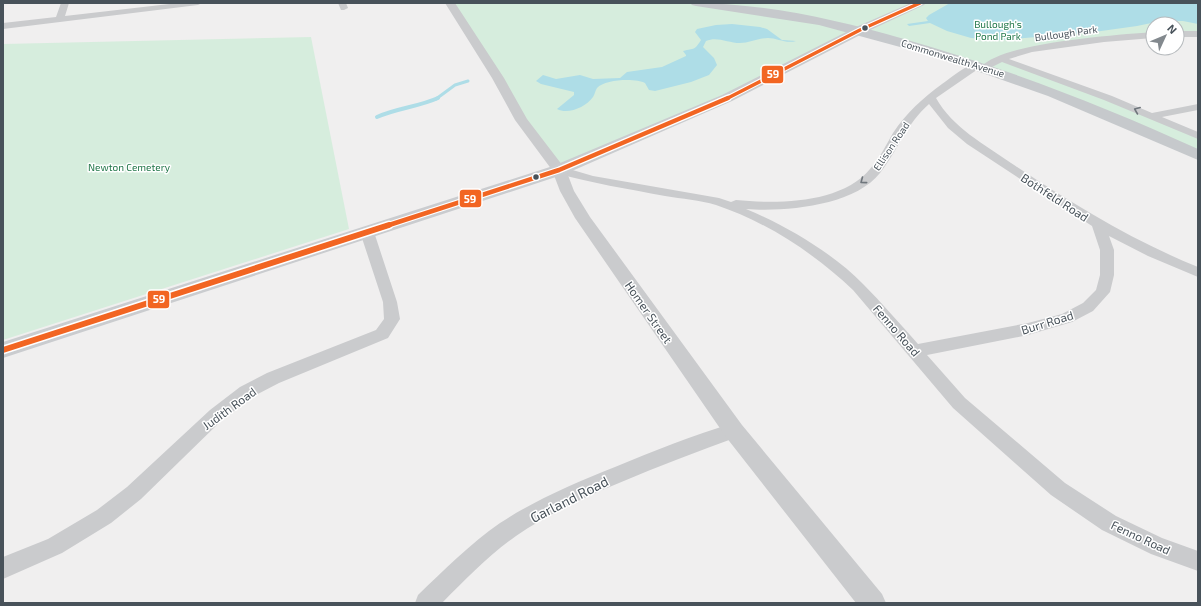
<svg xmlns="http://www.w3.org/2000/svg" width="1201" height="606" font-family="'Exo 2',sans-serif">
<rect width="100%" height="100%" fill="#f0efef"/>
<!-- green -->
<g fill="#d6eddd">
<path d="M 450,3 L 1198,3 L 1198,34 L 1177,34 L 1177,24 L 1153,24 L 1153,35 L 1045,46 L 1001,59 L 1198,136 L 1198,155 L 1087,106 L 860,30 L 727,98 L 559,170 Z"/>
<path d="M 311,37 L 349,229 L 3,340 L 3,44 Z"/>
</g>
<!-- water -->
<g fill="#aedde7">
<path d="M 950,3 L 1198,3 L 1198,24 L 1183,21 L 1161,21 L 1137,26 L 1094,32 L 1001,40 L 971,38 L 947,31 L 930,23 L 909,26 L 907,24 L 928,21 L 926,18 L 929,15 Z"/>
<path d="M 732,24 L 760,27 L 767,29 L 782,40 L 796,41 C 786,44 777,38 768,38 C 758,38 749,43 740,43 C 728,43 717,36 706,41 L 703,47 L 714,58 L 717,65 L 709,75 L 691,82 L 655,91 L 649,90 L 645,83 C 636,78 605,79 597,88 C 595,91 595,94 593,97 C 586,107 568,115 557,109 L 574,95 L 574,92 L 541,84 L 536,81 L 543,75 L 556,79 L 580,75 L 593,79 L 620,78 L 627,72 L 662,67 L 686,56 L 686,55 L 683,51 C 695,48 694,51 701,40 L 695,32 L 697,29 L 716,25 Z"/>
</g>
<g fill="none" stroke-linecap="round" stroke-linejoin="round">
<!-- stream-far1 -->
<path stroke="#aedde7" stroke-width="3" d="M 436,99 L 455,85 L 468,81"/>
<!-- stream -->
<path stroke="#aedde7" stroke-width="4" d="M 377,117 C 397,108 418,107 438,98"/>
<!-- minor -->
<g fill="#cacbcd" fill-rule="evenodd">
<path d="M 61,3 L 69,3 L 65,16 L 178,3 L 202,3 L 198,5 L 3,29 L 3,23 L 56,17 Z"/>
<path d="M 338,3 L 346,3 L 348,8 L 344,10 L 341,10 Z"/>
<rect x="1177" y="31" width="21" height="6"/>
<path d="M 1153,32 L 1153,38 L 1104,42 L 1032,52 L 1009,59 L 1112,96 L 1152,113 L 1198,104 L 1198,110 L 1162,117 L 1198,132 L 1198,139 L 1104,100 L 1002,62 L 986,70 L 981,67 C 1003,42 1118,35 1153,32 Z"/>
<path d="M 978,62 L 981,63 L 983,65 L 981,67 L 936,98 C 953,128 984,144 1011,163 C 1071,203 1131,240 1198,267 L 1198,277 L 1148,256 L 1109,236 L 1114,250 L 1114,275 L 1110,292 L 1093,311 L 1072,322 L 1028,335 L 927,355 L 965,398 L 1065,483 L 1116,516 L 1162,538 L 1198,551 L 1198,571 L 1151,554 L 1102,530 L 1051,495 L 953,408 L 853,290 C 815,254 767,222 716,205 C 700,200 682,199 665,196 C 628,189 591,183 555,173 L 553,170 L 555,167 L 559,166 L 593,176 L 719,198 L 731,202 L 736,200 C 777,204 841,204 870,169 C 880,158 886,145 893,133 C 906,113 923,98 942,84 C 952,77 966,65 978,62 ZM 929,104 L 948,128 L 967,144 L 1092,226 L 1100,250 L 1100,275 L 1096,290 L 1083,303 L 1062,314 L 1028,323 L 918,344 C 900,324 882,303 863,284 C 833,253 785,225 746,209 C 785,212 854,206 880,173 C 898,150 907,123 929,104 Z"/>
<path d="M 367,228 L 372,229 L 374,232 L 397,302 L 400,319 L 388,338 L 279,383 L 252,397 L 222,420 L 141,499 L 111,523 L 62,553 L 3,579 L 3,557 L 48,539 L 97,510 L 127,487 L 210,410 L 240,387 L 267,373 L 376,330 L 384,319 L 383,302 L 360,232 L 362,229 Z"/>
<path d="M 734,423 L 740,426 L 743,431 L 740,436 C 699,451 659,466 619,483 C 583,498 548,514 516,536 C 489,555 465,580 442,603 L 415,603 L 418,595 C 444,570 470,544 500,523 C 535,500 575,483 615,467 C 654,451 693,435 734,423 Z"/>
</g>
<!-- tertiary -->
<path fill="#cacbcd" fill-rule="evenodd" d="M 445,3 L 455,3 L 504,78 L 527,119 L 566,170 L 574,191 L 590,217 L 742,425 L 882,594 L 886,603 L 856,603 L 726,437 L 575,218 L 560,191 L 552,170 L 515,120 L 492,78 Z"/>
<!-- secondary -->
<path fill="#cacccf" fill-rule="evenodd" d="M 911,3 L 926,3 L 924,5 L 864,33 L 732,101 L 565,174 L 3,358 L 3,342 L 553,166 L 722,95 L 856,27 Z"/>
<!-- primary -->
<path fill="#c6c9cc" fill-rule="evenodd" d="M 690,3 C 763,3 834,19 904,39 C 1005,68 1102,105 1198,149 L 1198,160 L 1048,96 L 937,57 L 819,25 L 696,6 L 692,5 Z"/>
<!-- bus-1-far2 casing -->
<g stroke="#fff" stroke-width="5.5">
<path id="bus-1-far2" d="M 726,99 L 860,30 L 920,3"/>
</g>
<!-- bus-1-far1 casing -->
<g stroke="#fff" stroke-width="7">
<path id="bus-1-far1" d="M 386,226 L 559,170 L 728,98"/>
</g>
<!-- bus-1 casing -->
<g stroke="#fff" stroke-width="9">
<path id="bus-1" d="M 3,350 L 389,225"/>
</g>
<!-- bus-1-far2 -->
<use href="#bus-1-far2" stroke="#f26522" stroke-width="3.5"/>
<!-- bus-1-far1 -->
<use href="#bus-1-far1" stroke="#f26522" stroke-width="4.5"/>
<!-- bus-1 -->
<use href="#bus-1" stroke="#f26522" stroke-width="6"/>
</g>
<!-- one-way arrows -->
<defs><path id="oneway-chevron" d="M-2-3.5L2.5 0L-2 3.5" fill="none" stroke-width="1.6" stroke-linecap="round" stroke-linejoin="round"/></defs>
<g stroke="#6f767c">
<use href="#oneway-chevron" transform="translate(1137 110) rotate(-158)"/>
<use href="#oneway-chevron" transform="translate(863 181) rotate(143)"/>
</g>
<!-- markers -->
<g fill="#48525a" stroke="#fff" stroke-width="1.5">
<circle cx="865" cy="28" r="3.5"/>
<circle cx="536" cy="177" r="3.5"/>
</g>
<g text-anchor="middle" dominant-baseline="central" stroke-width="3" stroke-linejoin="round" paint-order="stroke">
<!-- far-park labels -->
<g font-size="10" fill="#1f7547" stroke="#fff">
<text x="998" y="24">Bullough's<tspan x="998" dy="12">Pond Park</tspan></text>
<text x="129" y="167">Newton Cemetery</text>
</g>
<!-- far-street labels -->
<g font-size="10" fill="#48525a" stroke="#fff">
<text transform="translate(1066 33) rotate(-8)">Bullough Park</text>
<text transform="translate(953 58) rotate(17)">Commonwealth Avenue</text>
<text transform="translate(891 146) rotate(-56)">Ellison Road</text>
</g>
<!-- street labels -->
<g font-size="12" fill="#48525a" stroke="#fff">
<text transform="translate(1055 197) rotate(33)">Bothfeld Road</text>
<text transform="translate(649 312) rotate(55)">Homer Street</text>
<text transform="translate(1047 322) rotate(-17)">Burr Road</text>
<text transform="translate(897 330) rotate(49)">Fenno Road</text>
<text transform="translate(229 408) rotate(-36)">Judith Road</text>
<text transform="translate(1141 537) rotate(25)">Fenno Road</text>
</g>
<!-- near-street labels -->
<g font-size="14" fill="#48525a" stroke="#fff">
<text transform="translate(569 499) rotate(-27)">Garland Road</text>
</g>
</g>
<g stroke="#fff" stroke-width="1.5">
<rect x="761" y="65" width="23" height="19" rx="4" fill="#f26522"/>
<rect x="459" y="189" width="23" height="19" rx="4" fill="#f26522"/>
<rect x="147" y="290" width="23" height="19" rx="4" fill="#f26522"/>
</g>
<g font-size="11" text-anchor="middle" font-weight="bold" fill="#fff">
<text x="773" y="78">59</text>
<text x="470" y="203">59</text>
<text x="159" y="303">59</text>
</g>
<!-- border -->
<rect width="1201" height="606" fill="none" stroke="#48525a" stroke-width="8"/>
<!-- north arrow -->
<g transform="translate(1165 36) rotate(46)"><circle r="19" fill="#ffffff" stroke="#b6babd"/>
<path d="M0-3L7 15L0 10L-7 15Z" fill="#83898e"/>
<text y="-6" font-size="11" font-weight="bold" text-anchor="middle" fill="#48525a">N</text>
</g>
</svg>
